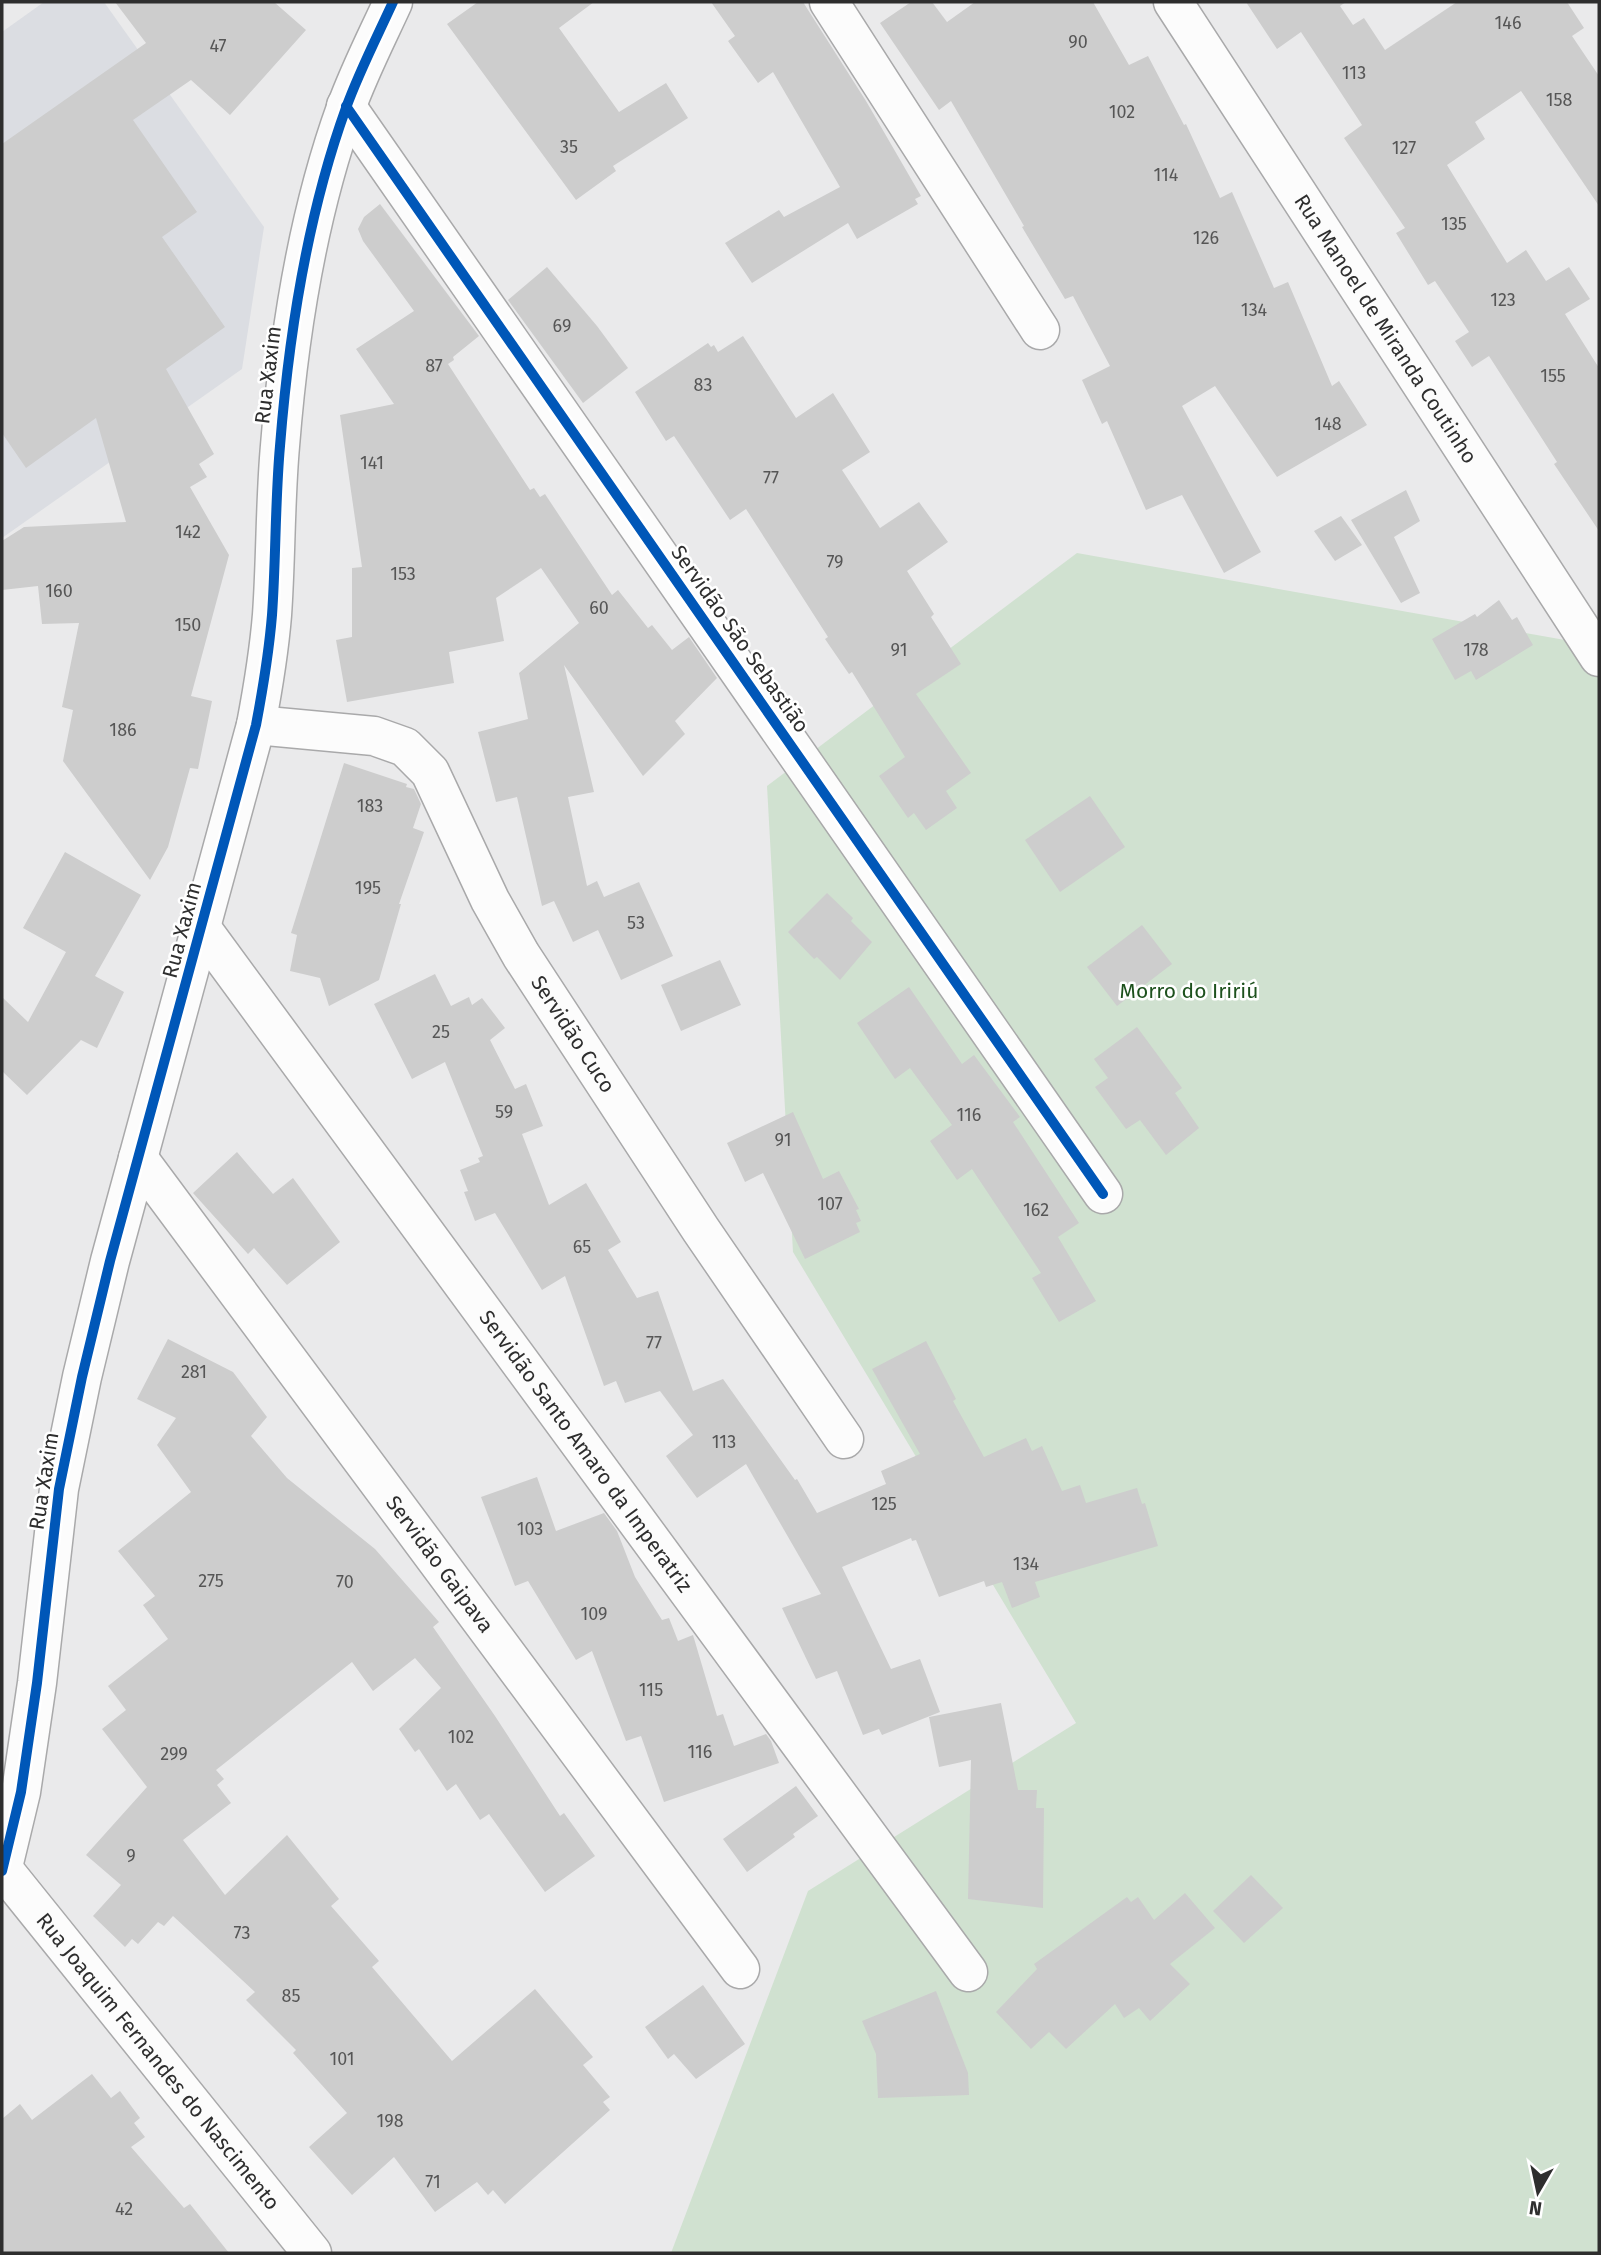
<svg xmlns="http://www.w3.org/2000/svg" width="1601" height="2255" font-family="'Fira Sans',sans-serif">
<rect width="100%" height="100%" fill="#eaeaeb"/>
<!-- built -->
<path fill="#dbdde2" d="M 44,2 L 104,2 L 264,227 L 242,369 L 2,538 L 2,32 Z"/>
<!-- green -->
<path fill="#d0e1d0" d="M 1077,553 L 1599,646 L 1599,2253 L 671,2253 L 808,1891 L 1076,1723 L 793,1252 L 767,786 Z"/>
<!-- building -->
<g fill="#cdcdcd">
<path d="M 115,2 L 274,2 L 306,30 L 230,115 L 191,80 L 133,120 L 197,212 L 162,237 L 225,327 L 166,369 L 214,454 L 199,464 L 207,477 L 190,487 L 229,555 L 191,696 L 212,701 L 198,769 L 190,768 L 168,847 L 150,880 L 63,761 L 73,710 L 62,707 L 79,623 L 42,624 L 38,586 L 2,590 L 2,541 L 24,527 L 126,522 L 96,418 L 26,468 L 2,433 L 2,144 L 146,43 Z"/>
<path d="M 478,2 L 594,2 L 559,28 L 619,112 L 666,83 L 688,118 L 613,166 L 616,171 L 576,200 L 447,24 Z"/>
<path d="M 711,2 L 803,2 L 866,101 L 921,196 L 915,199 L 918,204 L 857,239 L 848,223 L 752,283 L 725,243 L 779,210 L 784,217 L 840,187 L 773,72 L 758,83 L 728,41 L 735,36 Z"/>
<path d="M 911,2 L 932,2 L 947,22 L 975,2 L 1093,2 L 1129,65 L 1148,56 L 1184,125 L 1186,124 L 1220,198 L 1232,192 L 1274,288 L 1288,282 L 1332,386 L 1339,381 L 1367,425 L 1277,477 L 1215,386 L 1182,406 L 1261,552 L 1224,573 L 1182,495 L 1146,510 L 1107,421 L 1102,424 L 1082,380 L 1110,366 L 1073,296 L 1065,299 L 1022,227 L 1024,226 L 951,101 L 939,110 L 880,23 Z"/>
<path d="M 1246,2 L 1346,2 L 1340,6 L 1353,25 L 1364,18 L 1385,50 L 1457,2 L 1567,2 L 1584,28 L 1572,36 L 1599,76 L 1599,206 L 1521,91 L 1475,122 L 1485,139 L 1447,165 L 1507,263 L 1526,250 L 1546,281 L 1569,267 L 1590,299 L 1565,314 L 1599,368 L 1599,531 L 1554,464 L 1557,462 L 1489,356 L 1472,367 L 1455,341 L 1469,332 L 1435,281 L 1428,285 L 1396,233 L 1405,228 L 1344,138 L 1362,125 L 1301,32 L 1277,49 Z"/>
<path d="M 380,204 L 479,336 L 453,357 L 454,360 L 448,364 L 530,490 L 534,488 L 540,497 L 545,494 L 612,595 L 618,590 L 648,628 L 652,625 L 672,650 L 689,637 L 717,678 L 675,721 L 685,734 L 643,776 L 564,665 L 594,792 L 568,797 L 587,886 L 597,881 L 604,897 L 639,882 L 673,956 L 621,980 L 598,930 L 573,942 L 554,901 L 542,906 L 517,797 L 496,802 L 478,732 L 528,719 L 519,673 L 579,623 L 541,568 L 496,598 L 504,641 L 449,652 L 454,683 L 347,702 L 336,640 L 352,637 L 352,568 L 362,567 L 340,415 L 394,404 L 356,349 L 414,311 L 363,241 L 358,229 L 364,217 Z"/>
<path d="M 547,267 L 597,326 L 628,368 L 583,403 L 508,300 Z"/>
<path d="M 743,336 L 796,418 L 833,393 L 870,452 L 842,470 L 880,528 L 919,502 L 948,542 L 907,571 L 934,614 L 931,617 L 961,664 L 916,694 L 971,773 L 946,791 L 957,808 L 926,830 L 914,813 L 908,818 L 879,776 L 905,757 L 852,672 L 849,674 L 825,639 L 828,637 L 746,509 L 730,520 L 674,436 L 666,441 L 635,392 L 708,343 L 711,347 L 714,345 L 718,352 Z"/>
<path d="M 1406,490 L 1420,521 L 1394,537 L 1420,593 L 1401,603 L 1351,520 Z"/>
<path d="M 1341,516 L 1362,545 L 1335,561 L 1314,531 Z"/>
<path d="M 1499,600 L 1512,620 L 1517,617 L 1533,645 L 1476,680 L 1471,671 L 1455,680 L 1432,639 L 1475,614 L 1477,617 Z"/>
<path d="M 344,763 L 407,784 L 406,787 L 414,789 L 421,804 L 413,828 L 424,832 L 399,904 L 401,904 L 379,980 L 329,1006 L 320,978 L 290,971 L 297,935 L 291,933 Z"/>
<path d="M 1090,796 L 1125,847 L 1060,892 L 1025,840 Z"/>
<path d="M 65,852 L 141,895 L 95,976 L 124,992 L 97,1048 L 81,1040 L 27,1095 L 2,1071 L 2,997 L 28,1022 L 66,952 L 23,928 Z"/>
<path d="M 827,893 L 853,918 L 851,921 L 872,942 L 840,980 L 817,957 L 814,959 L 788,932 Z"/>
<path d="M 1142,925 L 1172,964 L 1117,1006 L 1087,967 Z"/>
<path d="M 720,960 L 741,1005 L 681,1031 L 661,985 Z"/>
<path d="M 435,974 L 451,1006 L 469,997 L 472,1005 L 482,998 L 505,1028 L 490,1040 L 515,1089 L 526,1084 L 543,1126 L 522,1134 L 549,1205 L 586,1183 L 621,1242 L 608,1250 L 637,1298 L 658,1291 L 693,1391 L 723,1379 L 795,1480 L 797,1479 L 817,1513 L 886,1484 L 881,1471 L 920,1454 L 872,1369 L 926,1341 L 956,1399 L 953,1401 L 984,1457 L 1026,1438 L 1032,1451 L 1042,1446 L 1062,1491 L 1080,1485 L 1086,1503 L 1137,1488 L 1142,1504 L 1145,1503 L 1158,1546 L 1035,1582 L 1040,1597 L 1012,1608 L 1002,1582 L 986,1587 L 984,1581 L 939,1597 L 916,1540 L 912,1541 L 911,1538 L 842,1567 L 891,1669 L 920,1659 L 940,1712 L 882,1735 L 879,1729 L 863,1735 L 837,1671 L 816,1679 L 782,1608 L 821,1594 L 746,1464 L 697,1498 L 666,1456 L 693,1435 L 660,1391 L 625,1403 L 616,1381 L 604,1386 L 565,1276 L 542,1290 L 495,1213 L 475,1221 L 464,1192 L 468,1191 L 460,1170 L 480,1162 L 478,1158 L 483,1156 L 445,1062 L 412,1079 L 374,1004 Z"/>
<path d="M 909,987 L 962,1064 L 974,1055 L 1020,1117 L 1013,1122 L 1079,1223 L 1058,1237 L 1096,1301 L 1059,1322 L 1032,1278 L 1041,1273 L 972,1169 L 957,1180 L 930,1141 L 952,1125 L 910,1068 L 895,1079 L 857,1023 Z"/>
<path d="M 1137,1027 L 1182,1088 L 1175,1093 L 1199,1128 L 1166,1155 L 1140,1120 L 1126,1129 L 1095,1087 L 1108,1078 L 1094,1059 Z"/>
<path d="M 793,1112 L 823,1179 L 839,1171 L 859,1209 L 856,1210 L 861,1221 L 856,1223 L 860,1232 L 805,1259 L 763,1173 L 745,1182 L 727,1143 Z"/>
<path d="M 237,1152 L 273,1194 L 293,1178 L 340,1242 L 287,1285 L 254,1248 L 248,1254 L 193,1193 Z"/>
<path d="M 168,1339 L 233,1372 L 267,1417 L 251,1436 L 287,1478 L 375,1549 L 439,1622 L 433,1627 L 495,1716 L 560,1816 L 564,1813 L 595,1856 L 545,1892 L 489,1814 L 480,1820 L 456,1784 L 447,1791 L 419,1749 L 415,1752 L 399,1729 L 441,1688 L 415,1658 L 373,1691 L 352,1662 L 216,1770 L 224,1779 L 217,1785 L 231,1803 L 183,1840 L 225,1895 L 287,1835 L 339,1899 L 331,1906 L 379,1961 L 372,1967 L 452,2061 L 535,1989 L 593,2057 L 583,2065 L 610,2097 L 603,2102 L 610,2110 L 505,2204 L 493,2190 L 488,2195 L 477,2182 L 435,2212 L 394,2157 L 352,2195 L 309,2147 L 347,2113 L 293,2053 L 296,2050 L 246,2000 L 255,1992 L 173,1916 L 164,1926 L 158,1922 L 138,1944 L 132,1939 L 125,1947 L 93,1916 L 121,1885 L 86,1855 L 147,1787 L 102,1729 L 126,1710 L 108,1686 L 168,1639 L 143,1605 L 155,1596 L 118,1551 L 191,1492 L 157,1445 L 176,1418 L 137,1399 Z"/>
<path d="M 537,1477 L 556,1531 L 604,1513 L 617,1531 L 635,1577 L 662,1620 L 669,1618 L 678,1641 L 693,1635 L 717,1716 L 723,1714 L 734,1746 L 766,1734 L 771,1741 L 779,1763 L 664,1802 L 641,1736 L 626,1741 L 592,1651 L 576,1660 L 528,1581 L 515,1586 L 481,1497 Z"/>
<path d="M 1001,1703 L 1018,1790 L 1037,1790 L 1036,1808 L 1044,1808 L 1043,1908 L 968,1899 L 971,1760 L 939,1767 L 929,1717 Z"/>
<path d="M 796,1786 L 818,1816 L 793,1834 L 795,1837 L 747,1872 L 723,1839 Z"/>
<path d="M 1251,1875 L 1283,1908 L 1244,1943 L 1213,1911 Z"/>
<path d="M 1185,1893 L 1215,1928 L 1170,1964 L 1190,1984 L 1150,2021 L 1139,2008 L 1124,2018 L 1115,2004 L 1066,2049 L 1049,2032 L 1031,2049 L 996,2012 L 1037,1969 L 1034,1964 L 1127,1897 L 1131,1902 L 1138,1897 L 1154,1920 Z"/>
<path d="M 703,1985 L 745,2044 L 696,2079 L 674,2054 L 668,2059 L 645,2027 Z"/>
<path d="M 936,1991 L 968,2073 L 969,2095 L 878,2098 L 876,2054 L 862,2021 Z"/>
<path d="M 92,2074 L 111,2098 L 120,2091 L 140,2118 L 134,2123 L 145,2137 L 131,2147 L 184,2208 L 190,2204 L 229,2253 L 2,2253 L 2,2119 L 20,2104 L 32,2120 Z"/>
</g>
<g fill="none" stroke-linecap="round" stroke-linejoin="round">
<!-- minor casing -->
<g stroke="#a9a9aa" stroke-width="41">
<g id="minor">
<path d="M 829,2 L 1040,330"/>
<path id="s1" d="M 1173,2 L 1599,657"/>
<path d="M 346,106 L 1103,1194"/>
<path id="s2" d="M 256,725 L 374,736 L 405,747 L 430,772 L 490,900 L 521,955 L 701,1230 L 844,1439"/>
<path id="s3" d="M 202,929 L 968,1972"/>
<path id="s4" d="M 138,1158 L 740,1969"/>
<path id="s5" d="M 3,1869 L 312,2253"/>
<path d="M 2,1871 L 21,1792 L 37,1683 L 59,1489 L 82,1377 L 110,1261 L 256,725 C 263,688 269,652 272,615 C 276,559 275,502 280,446 C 289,332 307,216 346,108 C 359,72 377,37 393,2"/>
</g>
</g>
<!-- minor -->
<use href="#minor" stroke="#fcfcfc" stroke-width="38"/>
<!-- cycleway casing -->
<g stroke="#fff" stroke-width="15">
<g id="cycleway">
<path d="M 346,106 L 1103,1194"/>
<path d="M 2,1871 L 21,1792 L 37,1683 L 59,1489 L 82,1377 L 110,1261 L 256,725 C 263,688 269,652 272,615 C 276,559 275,502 280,446 C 289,332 307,216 346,108 C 359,72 377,37 393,2"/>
</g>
</g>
<!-- cycleway -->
<use href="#cycleway" stroke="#0057b8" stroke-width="10"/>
</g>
<g text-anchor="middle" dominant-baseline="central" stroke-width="5" stroke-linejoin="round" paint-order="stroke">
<!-- number labels -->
<g font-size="18" fill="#565656">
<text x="1508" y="23">146</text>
<text x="1078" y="42">90</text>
<text x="218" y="46">47</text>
<text x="1354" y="73">113</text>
<text x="1559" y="100">158</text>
<text x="1122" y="112">102</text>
<text x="569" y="147">35</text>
<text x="1404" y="148">127</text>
<text x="1166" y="175">114</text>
<text x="1454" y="224">135</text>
<text x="1206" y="238">126</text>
<text x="1503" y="300">123</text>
<text x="1254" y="310">134</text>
<text x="562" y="326">69</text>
<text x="434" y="366">87</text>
<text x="1553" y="376">155</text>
<text x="703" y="385">83</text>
<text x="1328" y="424">148</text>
<text x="372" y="463">141</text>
<text x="771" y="478">77</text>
<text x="188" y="532">142</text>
<text x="835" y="562">79</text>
<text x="403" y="574">153</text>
<text x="59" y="591">160</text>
<text x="599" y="608">60</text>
<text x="188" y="625">150</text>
<text x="899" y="650">91</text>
<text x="1476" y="650">178</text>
<text x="123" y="730">186</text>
<text x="370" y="806">183</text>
<text x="368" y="888">195</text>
<text x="636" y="923">53</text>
<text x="441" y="1032">25</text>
<text x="504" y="1112">59</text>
<text x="969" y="1115">116</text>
<text x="783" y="1140">91</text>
<text x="830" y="1204">107</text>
<text x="1036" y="1210">162</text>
<text x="582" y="1247">65</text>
<text x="654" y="1343">77</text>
<text x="194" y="1372">281</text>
<text x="724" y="1442">113</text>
<text x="884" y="1504">125</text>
<text x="530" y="1529">103</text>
<text x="1026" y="1564">134</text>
<text x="211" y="1581">275</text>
<text x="345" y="1582">70</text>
<text x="594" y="1614">109</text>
<text x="651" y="1690">115</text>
<text x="461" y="1737">102</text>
<text x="700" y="1752">116</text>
<text x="174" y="1754">299</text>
<text x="131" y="1856">9</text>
<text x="242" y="1933">73</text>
<text x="291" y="1996">85</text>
<text x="342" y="2059">101</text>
<text x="390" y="2121">198</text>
<text x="433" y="2182">71</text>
<text x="124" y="2209">42</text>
</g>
<!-- street labels -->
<g font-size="21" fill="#2e2e2e" stroke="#fff">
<text stroke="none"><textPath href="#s1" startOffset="390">Rua Manoel de Miranda Coutinho</textPath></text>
<text transform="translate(268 375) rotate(-83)">Rua Xaxim</text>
<text transform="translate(740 639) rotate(55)">Servidão São Sebastião</text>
<text transform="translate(182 930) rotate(-75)">Rua Xaxim</text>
<text stroke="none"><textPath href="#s2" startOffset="486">Servidão Cuco</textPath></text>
<text stroke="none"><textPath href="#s3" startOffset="648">Servidão Santo Amaro da Imperatriz</textPath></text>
<text transform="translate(44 1481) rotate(-81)">Rua Xaxim</text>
<text stroke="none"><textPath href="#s4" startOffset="506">Servidão Gaipava</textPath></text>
<text stroke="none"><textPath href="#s5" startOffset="247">Rua Joaquim Fernandes do Nascimento</textPath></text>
</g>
<!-- park labels -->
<g font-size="21" fill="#1d511d" stroke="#fff">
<text x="1189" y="991">Morro do Iririú</text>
</g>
</g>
<!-- border -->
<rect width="1601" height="2255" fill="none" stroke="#2e2e2e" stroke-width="7"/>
<!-- north arrow -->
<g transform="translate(1538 2192) rotate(189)" stroke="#ffffff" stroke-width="5" paint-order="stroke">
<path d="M0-5L12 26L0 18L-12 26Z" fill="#2e2e2e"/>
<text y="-10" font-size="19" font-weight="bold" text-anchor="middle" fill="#2e2e2e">N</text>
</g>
</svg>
